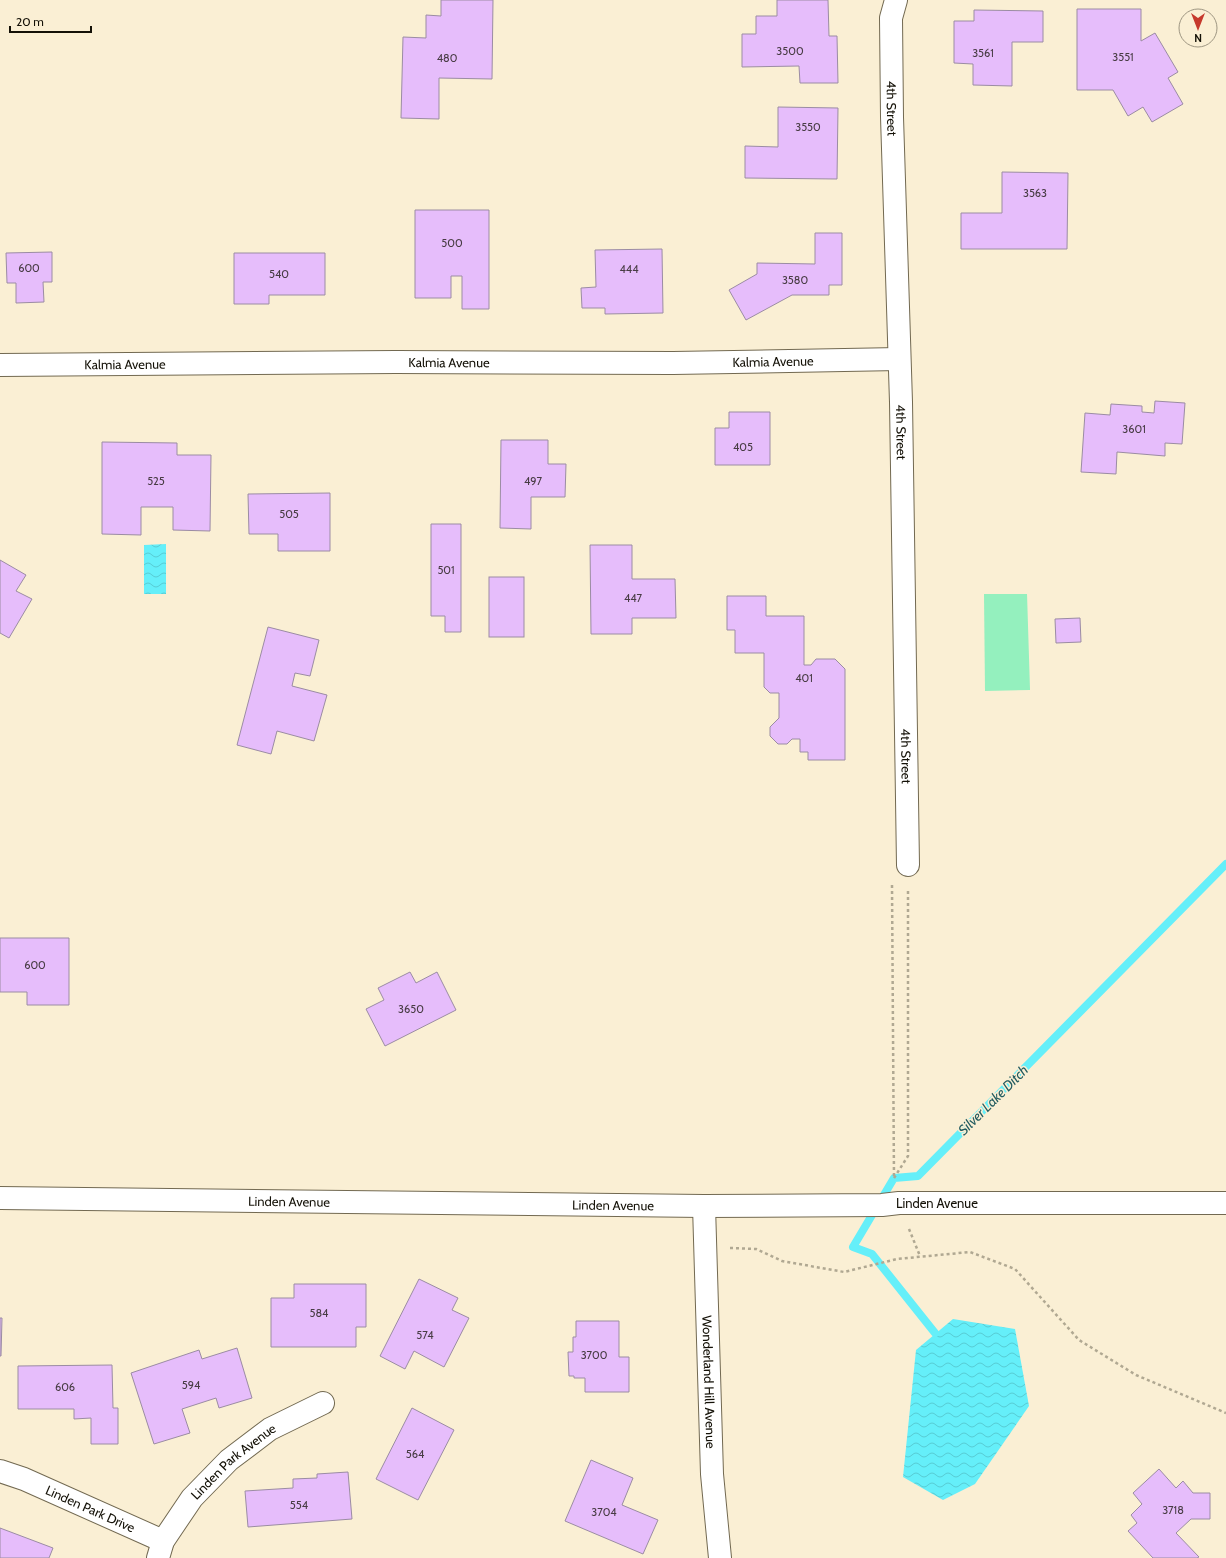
<svg xmlns="http://www.w3.org/2000/svg" width="1226" height="1558" font-family="Cabin,sans-serif">
<defs>
<pattern id="water-waves" width="16" height="10" patternUnits="userSpaceOnUse"><rect width="16" height="10" fill="#65eff9"/><path d="M0 5q4-4 8 0t8 0" fill="none" stroke="#57ccd4"/></pattern>
</defs>
<rect width="100%" height="100%" fill="#faefd4"/>
<!-- pitch -->
<path fill="#94f0be" d="M 984,594 L 1027,594 L 1030,690 L 985,691 Z"/>
<!-- water -->
<g fill="url(#water-waves)">
<path d="M 166,544 L 166,594 L 144,594 L 144,545 Z"/>
<path d="M 953,1319 L 1015,1329 L 1029,1406 L 975,1484 L 943,1500 L 903,1477 L 916,1350 Z"/>
</g>
<g fill="none" stroke-linecap="round" stroke-linejoin="round">
<!-- stream -->
<path stroke="#65eff9" stroke-width="8" d="M 935,1333 L 872,1254 L 853,1247 L 894,1178 L 918,1176 L 1226,864"/>
</g>
<!-- building -->
<g fill="#e6bdfb" stroke="#9b8ca3">
<path d="M 441,0 L 493,0 L 492,79 L 439,78 L 439,119 L 401,118 L 403,37 L 426,38 L 426,15 L 441,16 Z"/>
<path d="M 777,0 L 828,0 L 829,36 L 837,36 L 838,83 L 800,83 L 799,66 L 742,67 L 742,34 L 756,34 L 756,16 L 777,16 Z"/>
<path d="M 1077,9 L 1141,9 L 1141,41 L 1155,33 L 1178,72 L 1168,78 L 1183,104 L 1152,122 L 1143,107 L 1128,116 L 1113,90 L 1077,90 Z"/>
<path d="M 974,10 L 1043,11 L 1043,42 L 1012,42 L 1012,86 L 973,85 L 973,64 L 954,63 L 954,21 L 974,21 Z"/>
<path d="M 778,107 L 838,108 L 837,179 L 745,178 L 745,146 L 778,147 Z"/>
<path d="M 1002,172 L 1068,173 L 1067,249 L 961,249 L 961,213 L 1002,213 Z"/>
<path d="M 415,210 L 489,210 L 489,309 L 462,309 L 462,276 L 451,276 L 451,298 L 415,298 Z"/>
<path d="M 815,233 L 842,233 L 842,285 L 829,285 L 829,295 L 792,295 L 746,320 L 729,290 L 757,274 L 757,263 L 815,264 Z"/>
<path d="M 662,249 L 663,313 L 605,314 L 605,308 L 582,308 L 581,288 L 596,287 L 595,250 Z"/>
<path d="M 52,252 L 52,282 L 43,282 L 44,302 L 16,303 L 16,283 L 7,283 L 6,253 Z"/>
<path d="M 234,253 L 325,253 L 325,295 L 269,295 L 269,304 L 234,304 Z"/>
<path d="M 1155,401 L 1185,403 L 1182,444 L 1165,443 L 1165,456 L 1117,452 L 1116,474 L 1081,472 L 1085,413 L 1110,415 L 1111,404 L 1142,406 L 1142,412 L 1154,413 Z"/>
<path d="M 729,412 L 770,412 L 770,465 L 715,465 L 715,428 L 729,428 Z"/>
<path d="M 501,440 L 548,440 L 548,464 L 566,464 L 565,497 L 531,497 L 531,529 L 500,528 Z"/>
<path d="M 102,442 L 177,443 L 177,455 L 211,455 L 210,531 L 173,530 L 173,507 L 141,507 L 141,535 L 102,534 Z"/>
<path d="M 330,493 L 330,551 L 278,551 L 278,534 L 249,534 L 248,494 Z"/>
<path d="M 431,524 L 461,524 L 461,632 L 445,632 L 445,616 L 431,616 Z"/>
<path d="M 590,545 L 632,545 L 632,579 L 675,579 L 676,618 L 632,618 L 632,634 L 591,634 Z"/>
<path d="M 0,560 L 26,575 L 16,591 L 32,599 L 9,638 L 0,633 Z"/>
<rect x="489" y="577" width="35" height="60"/>
<path d="M 727,596 L 766,596 L 766,616 L 804,616 L 804,665 L 811,665 L 816,659 L 835,659 L 845,669 L 845,760 L 808,760 L 808,752 L 800,752 L 800,739 L 792,739 L 787,744 L 778,744 L 770,736 L 770,727 L 779,718 L 779,693 L 770,693 L 764,687 L 764,653 L 735,653 L 735,630 L 727,630 Z"/>
<path d="M 1080,618 L 1081,642 L 1056,643 L 1055,619 Z"/>
<path d="M 268,627 L 319,640 L 310,676 L 295,673 L 292,686 L 327,695 L 314,741 L 277,731 L 271,754 L 237,745 Z"/>
<path d="M 0,938 L 69,938 L 69,1005 L 27,1005 L 27,992 L 0,992 Z"/>
<path d="M 410,972 L 416,983 L 437,972 L 456,1010 L 385,1046 L 366,1009 L 384,1000 L 378,988 Z"/>
<path d="M 419,1279 L 458,1298 L 452,1310 L 469,1318 L 444,1367 L 414,1351 L 405,1369 L 380,1356 Z"/>
<path d="M 294,1284 L 366,1284 L 366,1327 L 356,1327 L 356,1347 L 271,1347 L 271,1298 L 294,1298 Z"/>
<path d="M 0,1318 L 2,1318 L 1,1356 L 0,1356 Z"/>
<path d="M 576,1321 L 619,1321 L 619,1357 L 629,1357 L 629,1392 L 585,1392 L 585,1378 L 574,1378 L 574,1376 L 569,1376 L 568,1352 L 573,1352 L 573,1337 L 576,1337 Z"/>
<path d="M 237,1348 L 252,1398 L 219,1408 L 216,1398 L 182,1409 L 190,1433 L 154,1444 L 131,1373 L 199,1350 L 202,1359 Z"/>
<path d="M 112,1365 L 113,1408 L 118,1408 L 118,1444 L 91,1444 L 91,1418 L 74,1419 L 74,1409 L 18,1409 L 18,1366 Z"/>
<path d="M 412,1408 L 454,1430 L 418,1500 L 376,1479 Z"/>
<path d="M 591,1460 L 633,1478 L 622,1505 L 658,1520 L 643,1554 L 565,1521 Z"/>
<path d="M 1159,1469 L 1176,1488 L 1183,1481 L 1193,1493 L 1210,1493 L 1210,1519 L 1191,1519 L 1176,1533 L 1199,1557 L 1197,1558 L 1153,1558 L 1128,1531 L 1137,1523 L 1131,1515 L 1142,1504 L 1133,1493 Z"/>
<path d="M 348,1472 L 352,1519 L 248,1527 L 245,1491 L 293,1488 L 293,1479 L 317,1478 L 317,1474 Z"/>
<path d="M 0,1528 L 53,1548 L 49,1558 L 0,1558 Z"/>
</g>
<g fill="none" stroke-linecap="round" stroke-linejoin="round">
<!-- street casing -->
<g stroke="#726951" stroke-width="24">
<g id="street">
<path id="s1" d="M 896,0 L 891,18 L 892,117 L 901,402 L 908,865"/>
<path id="s2" d="M 0,365 L 396,362 L 673,363 L 899,359"/>
<path id="s3" d="M 0,1198 L 704,1206 L 882,1205 L 899,1203 L 1226,1203"/>
<path id="s4" d="M 704,1206 L 712,1474 L 720,1558"/>
<path id="s5" d="M 0,1471 L 24,1479 L 163,1541"/>
<path id="s6" d="M 158,1558 L 163,1541 L 192,1498 L 229,1460 L 270,1429 L 323,1403"/>
</g>
</g>
<!-- path -->
<g stroke="#b0a892" stroke-width="2.5" stroke-dasharray="3 3" stroke-linecap="butt">
<path d="M 892,885 L 894,1178"/>
<path d="M 894,1178 L 908,1156 L 908,889"/>
<path d="M 909,1229 L 920,1256"/>
<path d="M 730,1248 L 756,1249 L 782,1261 L 844,1272 L 897,1259 L 970,1252 L 1015,1269 L 1079,1340 L 1136,1375 L 1226,1413"/>
</g>
<!-- street -->
<use href="#street" stroke="#fff" stroke-width="22"/>
</g>
<g text-anchor="middle" dominant-baseline="central" stroke-width="3" stroke-linejoin="round" paint-order="stroke">
<!-- number labels -->
<g font-size="11" fill="#483c44">
<text x="790" y="51">3500</text>
<text x="983" y="53">3561</text>
<text x="1123" y="57">3551</text>
<text x="447" y="58">480</text>
<text x="808" y="127">3550</text>
<text x="1035" y="193">3563</text>
<text x="452" y="243">500</text>
<text x="29" y="268">600</text>
<text x="629" y="269">444</text>
<text x="279" y="274">540</text>
<text x="795" y="280">3580</text>
<text x="1134" y="429">3601</text>
<text x="743" y="447">405</text>
<text x="156" y="481">525</text>
<text x="533" y="481">497</text>
<text x="289" y="514">505</text>
<text x="446" y="570">501</text>
<text x="633" y="598">447</text>
<text x="804" y="678">401</text>
<text x="35" y="965">600</text>
<text x="411" y="1009">3650</text>
<text x="319" y="1313">584</text>
<text x="425" y="1335">574</text>
<text x="594" y="1355">3700</text>
<text x="191" y="1385">594</text>
<text x="65" y="1387">606</text>
<text x="415" y="1454">564</text>
<text x="299" y="1505">554</text>
<text x="1173" y="1510">3718</text>
<text x="604" y="1512">3704</text>
</g>
<!-- street labels -->
<g font-size="13" fill="#141107" stroke="#faefd4">
<text stroke="none"><textPath href="#s1" startOffset="109">4th Street</textPath></text>
<text stroke="none"><textPath href="#s2" startOffset="773">Kalmia Avenue</textPath></text>
<text stroke="none"><textPath href="#s2" startOffset="449">Kalmia Avenue</textPath></text>
<text stroke="none"><textPath href="#s2" startOffset="125">Kalmia Avenue</textPath></text>
<text stroke="none"><textPath href="#s1" startOffset="433">4th Street</textPath></text>
<text stroke="none"><textPath href="#s1" startOffset="757">4th Street</textPath></text>
<text stroke="none"><textPath href="#s3" startOffset="289">Linden Avenue</textPath></text>
<text stroke="none"><textPath href="#s3" startOffset="937">Linden Avenue</textPath></text>
<text stroke="none"><textPath href="#s3" startOffset="613">Linden Avenue</textPath></text>
<text stroke="none"><textPath href="#s4" startOffset="176">Wonderland Hill Avenue</textPath></text>
<text stroke="none"><textPath href="#s6" startOffset="125">Linden Park Avenue</textPath></text>
<text stroke="none"><textPath href="#s5" startOffset="98">Linden Park Drive</textPath></text>
</g>
<!-- water labels -->
<g font-size="14" font-style="italic" fill="#225c60" stroke="#faefd4">
<text transform="translate(993 1100) rotate(-45)">Silver Lake Ditch</text>
</g>
</g>
<!-- north arrow -->
<g transform="translate(1198 28) rotate(180)"><circle r="19" fill="#faefd4" stroke="#9e9682"/>
<path d="M0-3L7 15L0 10L-7 15Z" fill="#c6392c"/>
<text y="-6" font-size="11" font-weight="bold" text-anchor="middle" fill="#141107">N</text>
</g>
<!-- scale -->
<path d="M10 26v6h81v-6" fill="none" stroke="#141107" stroke-width="2"/>
<text x="16" y="26" font-size="12" fill="#141107" stroke="#faefd4" stroke-width="3" paint-order="stroke">20 m</text>
</svg>
